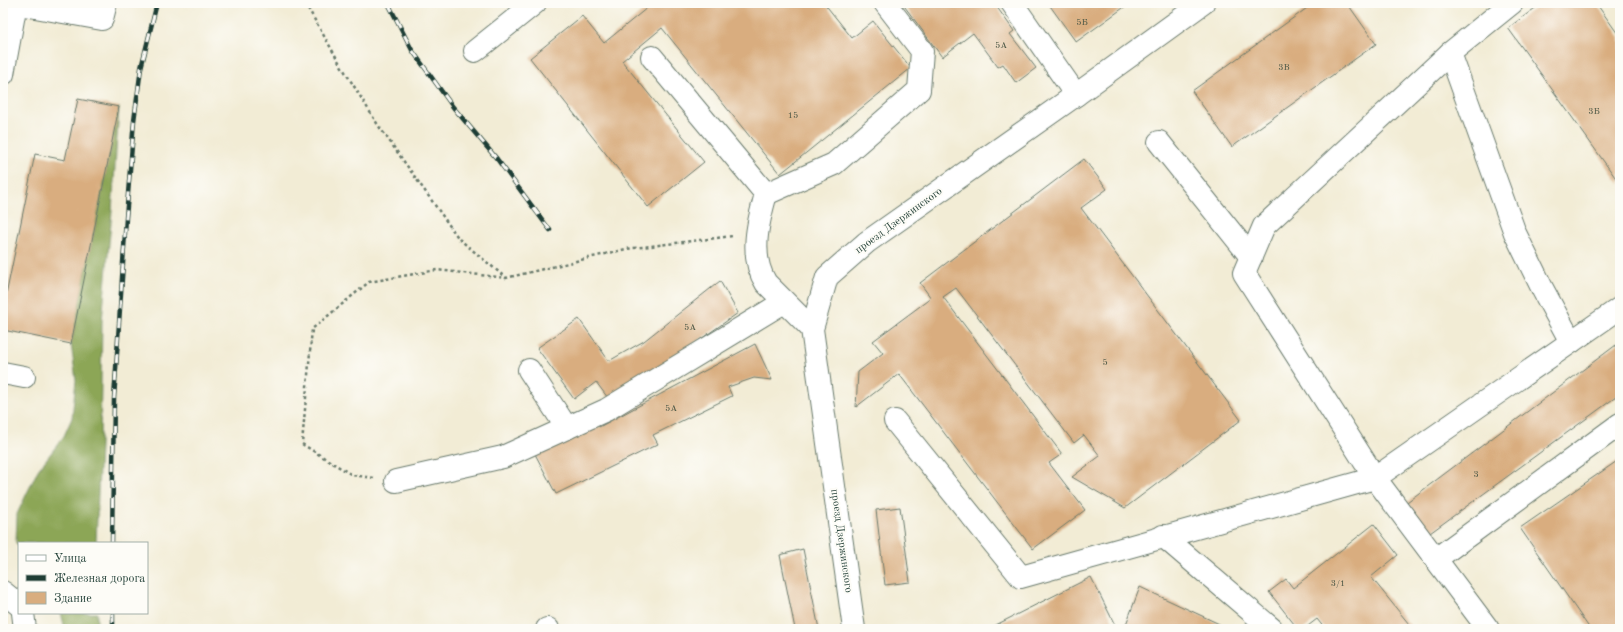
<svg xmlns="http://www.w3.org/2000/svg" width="1623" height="632" font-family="'Old Standard TT',serif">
<rect width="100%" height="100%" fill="#fdfcf7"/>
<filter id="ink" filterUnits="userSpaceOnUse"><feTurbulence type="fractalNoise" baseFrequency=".025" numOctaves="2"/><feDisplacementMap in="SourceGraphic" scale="8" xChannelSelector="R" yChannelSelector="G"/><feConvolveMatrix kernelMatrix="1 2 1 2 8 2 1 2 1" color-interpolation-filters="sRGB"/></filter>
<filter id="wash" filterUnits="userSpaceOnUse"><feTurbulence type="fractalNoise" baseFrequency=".012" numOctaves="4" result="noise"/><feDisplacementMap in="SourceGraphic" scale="16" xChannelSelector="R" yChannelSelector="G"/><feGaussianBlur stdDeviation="0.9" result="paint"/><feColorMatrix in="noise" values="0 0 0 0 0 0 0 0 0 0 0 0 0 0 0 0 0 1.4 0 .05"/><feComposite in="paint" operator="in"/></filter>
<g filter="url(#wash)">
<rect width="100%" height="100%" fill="#f2ecd5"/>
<!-- forest -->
<g fill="#8ca657" stroke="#567246">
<path d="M 119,107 L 112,211 L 102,321 L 100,446 L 96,543 L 19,543 L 19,546 L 16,543 L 17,514 L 38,470 L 64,436 L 72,418 L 76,380 L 71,344 Z"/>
<path d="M 61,613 L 97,613 L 97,629 L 65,629 Z"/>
</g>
<g id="blocks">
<!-- building -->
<g fill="#d9ad7f">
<path d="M 653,3 L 824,3 L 852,38 L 873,21 L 911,68 L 780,174 L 662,28 L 622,61 L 704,162 L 648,207 L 530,58 L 582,16 L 604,43 Z"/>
<path d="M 902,3 L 994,3 L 1014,31 L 1010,34 L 1036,68 L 1016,83 L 1003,64 L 998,67 L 973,33 L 942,57 Z"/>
<path d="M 1048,3 L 1130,3 L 1076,42 Z"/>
<path d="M 1314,3 L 1347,3 L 1376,44 L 1232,147 L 1192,91 Z"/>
<path d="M 1542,3 L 1596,3 L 1620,37 L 1620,184 L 1508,28 Z"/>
<path d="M 78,99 L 119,107 L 71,344 L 3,330 L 3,310 L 35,154 L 65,160 Z"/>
<path d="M 1084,159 L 1107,189 L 1081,208 L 1241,420 L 1125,508 L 1072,477 L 1100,456 L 1084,435 L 1074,443 L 956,288 L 943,297 L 1062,454 L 1049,463 L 1085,510 L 1033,549 L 899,374 L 856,407 L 858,372 L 883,353 L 873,341 L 931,298 L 920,283 Z"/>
<path d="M 720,281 L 738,313 L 661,367 L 608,398 L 596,382 L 574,399 L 537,348 L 579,319 L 609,361 L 644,341 Z"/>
<path d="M 1620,342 L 1620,394 L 1430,533 L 1407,502 Z"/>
<path d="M 755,344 L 772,380 L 754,378 L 728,387 L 732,396 L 653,435 L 658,444 L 556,494 L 534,452 L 596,420 L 599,427 Z"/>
<path d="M 1620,459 L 1620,629 L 1590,629 L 1520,528 Z"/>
<path d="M 900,507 L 910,582 L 885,585 L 876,510 Z"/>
<path d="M 1374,524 L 1398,555 L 1371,577 L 1413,629 L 1325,629 L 1317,619 L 1304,629 L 1298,629 L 1269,592 L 1286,579 L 1293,588 Z"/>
<path d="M 803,549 L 819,629 L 795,629 L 780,555 Z"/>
<path d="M 1091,577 L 1117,629 L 988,629 Z"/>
<path d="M 1140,587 L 1230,629 L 1128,629 L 1125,627 Z"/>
</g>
</g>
</g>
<g filter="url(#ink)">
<use href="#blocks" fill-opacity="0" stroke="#697a6c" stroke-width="1"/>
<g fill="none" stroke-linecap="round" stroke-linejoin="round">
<!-- minor casing -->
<g stroke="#697a6c" stroke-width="24">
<g id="minor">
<path d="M 13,3 L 102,19 L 106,3"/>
<path d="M 1012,3 L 1076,95"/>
<path d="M 475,51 L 535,3"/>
<path d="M 1450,53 L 1515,233 L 1543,290 L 1571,342"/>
<path d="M 652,57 L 766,194 C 758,222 749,256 766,283 L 812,329"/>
<path d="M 3,74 L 16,3"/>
<path d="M 1159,142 L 1251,257"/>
<path d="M 766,194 L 834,164 L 919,90 L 922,51 L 885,3"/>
<path d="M 529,370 L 567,428"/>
<path d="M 3,373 L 24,377"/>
<path d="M 895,421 L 1021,577 L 1375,478 L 1244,273 L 1264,226 L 1450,53 L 1512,3"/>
<path d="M 396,481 L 503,457 L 606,410 L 784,302"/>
<path d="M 1163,536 L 1272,629"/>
<path d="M 1436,559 L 1620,424"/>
<path d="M 3,592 L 19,605"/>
<path d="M 23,613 L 25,629"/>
<path d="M 547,629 L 548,629"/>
<path d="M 854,629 L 812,329 L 827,277 L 867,242 L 1076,95 L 1203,3"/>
<path d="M 1488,629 L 1375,478 L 1620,308"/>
</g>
</g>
<!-- path -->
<g stroke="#697a6c" stroke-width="2.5" stroke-dasharray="3 3" stroke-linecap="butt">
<path d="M 305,3 L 339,62 L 378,125 L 459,239 L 506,278"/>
<path d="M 374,478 L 352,475 L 302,444 L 312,329 L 369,282 L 437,270 L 506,278 L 626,249 L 733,236"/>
</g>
<!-- minor -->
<use href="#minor" stroke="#fff" stroke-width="22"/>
<!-- rail casing -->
<g stroke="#1f3d34" stroke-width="4.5">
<g id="rail">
<path d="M 388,3 L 412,50 L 453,107 L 497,159 L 550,230"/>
<path d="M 112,543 L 114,399 L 126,218 L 134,121 L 141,68 L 157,3"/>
<path d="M 113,613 L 113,629"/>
</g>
</g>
<!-- rail -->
<use href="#rail" stroke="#fdfcf7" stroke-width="3" stroke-dasharray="9" stroke-linecap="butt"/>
</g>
</g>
<g text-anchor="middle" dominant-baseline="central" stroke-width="4" stroke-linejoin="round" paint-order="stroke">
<!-- number labels -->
<g font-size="9" fill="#4e5947">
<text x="1082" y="22">5Б</text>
<text x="1001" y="45">5А</text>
<text x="1284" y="67">3В</text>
<text x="1594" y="111">3Б</text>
<text x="793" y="115">15</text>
<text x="690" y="327">5А</text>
<text x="1105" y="362">5</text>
<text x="671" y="408">5А</text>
<text x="1476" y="474">3</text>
<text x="1338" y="583">3/1</text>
</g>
<!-- street labels -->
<g font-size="11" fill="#1f3d34" stroke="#fdfcf7">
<text transform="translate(899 221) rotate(-36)">проезд Дзержинского</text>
<text transform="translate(841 541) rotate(82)">проезд Дзержинского</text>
</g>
</g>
<!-- margin -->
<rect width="1623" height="632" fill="none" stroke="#fdfcf7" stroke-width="16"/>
<!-- legend -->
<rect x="18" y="542" width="130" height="72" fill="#fdfcf7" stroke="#a4b0a9"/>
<rect x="26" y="555" width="20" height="6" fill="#ffffff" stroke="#a4b0a9"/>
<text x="54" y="562" font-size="12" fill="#1f3d34">Улица</text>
<rect x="26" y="575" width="20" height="6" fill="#1f3d34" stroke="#a4b0a9"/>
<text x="54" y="582" font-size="12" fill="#1f3d34">Железная дорога</text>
<rect x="26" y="592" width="20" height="12" fill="#d9ad7f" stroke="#a4b0a9"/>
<text x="54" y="602" font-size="12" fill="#1f3d34">Здание</text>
</svg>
